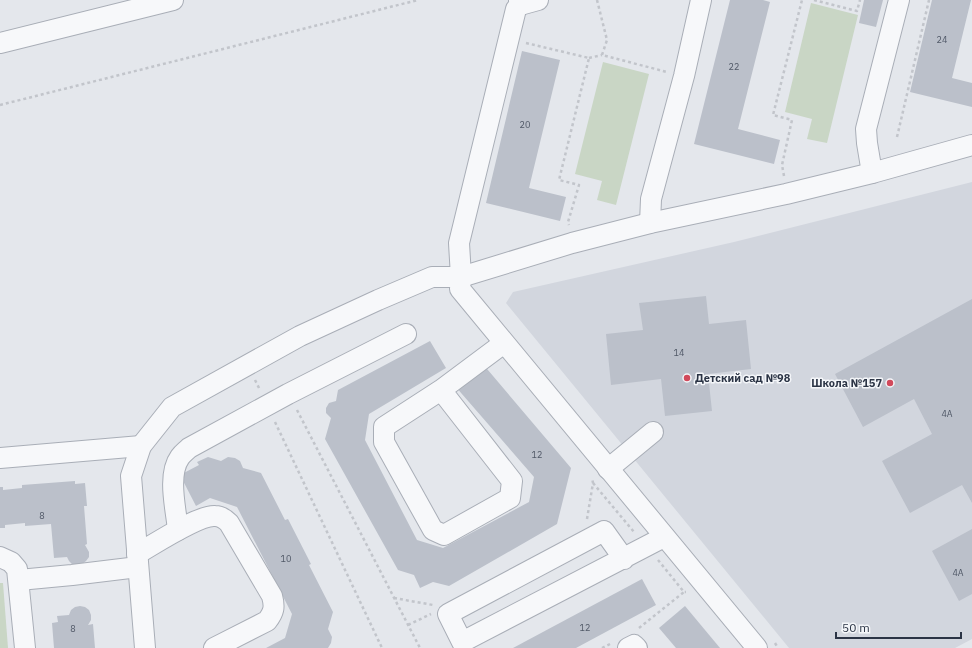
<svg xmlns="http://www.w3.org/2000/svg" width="972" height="648" font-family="'IBM Plex Sans',sans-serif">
<rect width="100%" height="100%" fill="#e4e7ec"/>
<!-- built -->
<path fill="#d2d6de" d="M 972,182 L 972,639 L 955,648 L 789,648 L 506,303 L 513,292 L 734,242 Z"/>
<!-- green -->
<g fill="#c9d6c5">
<path d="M 811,3 L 858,15 L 827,143 L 807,139 L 812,119 L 785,112 Z"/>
<path d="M 603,62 L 649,74 L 616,205 L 597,200 L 602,181 L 575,174 Z"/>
<path d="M 0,583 L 3,583 L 8,648 L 0,648 Z"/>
</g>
<!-- building -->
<g fill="#bbc0ca">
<path d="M 730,0 L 763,0 L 770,2 L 738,129 L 780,140 L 774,164 L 694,144 Z"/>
<path d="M 864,0 L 883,0 L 876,27 L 859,23 Z"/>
<path d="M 932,0 L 971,0 L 952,78 L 972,83 L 972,107 L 910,92 Z"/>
<path d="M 522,51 L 560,60 L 529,188 L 566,197 L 560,221 L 486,203 Z"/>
<path d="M 706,296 L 709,324 L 746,320 L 751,369 L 708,374 L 712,411 L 665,416 L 661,379 L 611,385 L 606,334 L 643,330 L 639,303 Z"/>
<path d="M 972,299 L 972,503 L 962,485 L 910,513 L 882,461 L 932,434 L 914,399 L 863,427 L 835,374 Z"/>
<path d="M 430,341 L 446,368 L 369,414 L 365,440 L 417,540 L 443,548 L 529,502 L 534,477 L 455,386 L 482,363 L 571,468 L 557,524 L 449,586 L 433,582 L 420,588 L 414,575 L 398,570 L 325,439 L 331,418 L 326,413 L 326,408 L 329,403 L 336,401 L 338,390 Z"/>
<path d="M 208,457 L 221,461 L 228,457 L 235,458 L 240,461 L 243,468 L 261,473 L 285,520 L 288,519 L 311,564 L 309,565 L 333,612 L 328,629 L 332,637 L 331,643 L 328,648 L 266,648 L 285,638 L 292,614 L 237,507 L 210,498 L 196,506 L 180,475 L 199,465 L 197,462 Z"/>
<path d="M 75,481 L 75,484 L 85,483 L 87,506 L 84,506 L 87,544 L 85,545 L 89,552 L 89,557 L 86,561 L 82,564 L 77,565 L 72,564 L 69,561 L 67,557 L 54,558 L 51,524 L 25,526 L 25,523 L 5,525 L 5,528 L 0,528 L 0,487 L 3,487 L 3,490 L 22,488 L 22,485 Z"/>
<path d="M 972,529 L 972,594 L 959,601 L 932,551 Z"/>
<path d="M 642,579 L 656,605 L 576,648 L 513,648 Z"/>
<path d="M 80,606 L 85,607 L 89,610 L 91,615 L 91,620 L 88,625 L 93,624 L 95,648 L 54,648 L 52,623 L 58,622 L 57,616 L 69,615 L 71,610 L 75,607 Z"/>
<path d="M 685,606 L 720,648 L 676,648 L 659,628 Z"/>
</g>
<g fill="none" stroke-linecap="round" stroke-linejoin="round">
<!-- minor casing -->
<g stroke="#a9aeb7" stroke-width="22">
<g id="minor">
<path d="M 519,0 L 520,5 L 538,0"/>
<path d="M 520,5 L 516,9 L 459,243 L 461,277 L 460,289 L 757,648"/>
<path d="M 0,43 L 173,0"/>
<path d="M 872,173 L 867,143 L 866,129 L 899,0"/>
<path d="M 650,223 L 651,199 L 684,76 L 701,0"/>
<path d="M 441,390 L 512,481 L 510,498 L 444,535 L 433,530 L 384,442 L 384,427 L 441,390 L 504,343"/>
<path d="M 0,458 L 141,446"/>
<path d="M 608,469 L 653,432"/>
<path d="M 178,530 C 176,509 167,475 180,457 C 183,453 186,451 189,448 L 288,394 L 406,334"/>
<path d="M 137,554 C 153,545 198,515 215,516 C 221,516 225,519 229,523 L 272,596 C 275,607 274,612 267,621 L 214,648"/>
<path d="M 0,557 L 11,562 L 17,569 L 25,648"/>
<path d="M 624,559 L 604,531 L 448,614 L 462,642 L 664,537"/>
<path d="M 19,580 L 72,575 L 138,567"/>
<path d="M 145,648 L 131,476 L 141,446 L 172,407 L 300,336 L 378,300 L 432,277 L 461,277 L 572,243 L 650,223 L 786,194 L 872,173 L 972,145"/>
<path d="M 628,648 L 634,645 L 637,648"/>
</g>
</g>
<!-- path -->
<g stroke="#c2c5cb" stroke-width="2.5" stroke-dasharray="3 3" stroke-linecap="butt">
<path d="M 597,0 L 607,40 L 602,55 L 667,72"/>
<path d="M 814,0 L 857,11 L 860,0"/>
<path d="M 526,43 L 589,58 L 559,180 L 579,185 L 568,222 L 569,225"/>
<path d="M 589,58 L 602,55"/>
<path d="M 0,105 L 418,0"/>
<path d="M 897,137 L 929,0"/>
<path d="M 784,176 L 782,165 L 792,120 L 773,115 L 802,0"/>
<path d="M 255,380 L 260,390"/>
<path d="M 297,410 L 420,648"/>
<path d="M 275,422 L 382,648"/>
<path d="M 593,483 L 634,532"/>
<path d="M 587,519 L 593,483 L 592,478"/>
<path d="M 658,560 L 684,592 L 686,592"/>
<path d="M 394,598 L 433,605"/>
<path d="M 408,625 L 431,614"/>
<path d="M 639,628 L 684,592"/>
<path d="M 775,643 L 778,648"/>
<path d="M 602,648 L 610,644"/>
</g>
<!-- minor -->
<use href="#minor" stroke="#f7f8fa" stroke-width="20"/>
</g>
<!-- markers -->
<g fill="#d1495b" stroke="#f4f6f9" stroke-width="1.5">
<circle cx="687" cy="378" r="4"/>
<circle cx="890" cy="383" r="4"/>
</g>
<g text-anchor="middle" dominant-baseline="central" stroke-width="3" stroke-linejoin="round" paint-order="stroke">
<!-- number labels -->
<g font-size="9" fill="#4f5766">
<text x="942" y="39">24</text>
<text x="734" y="66">22</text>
<text x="525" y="124">20</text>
<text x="679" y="352">14</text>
<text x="947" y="413">4А</text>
<text x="537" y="454">12</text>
<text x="42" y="515">8</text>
<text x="286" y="558">10</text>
<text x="958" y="572">4А</text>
<text x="585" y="627">12</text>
<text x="73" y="628">8</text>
</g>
<!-- poi labels -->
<g font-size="11" font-weight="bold" fill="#2b3445" stroke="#f4f6f9" text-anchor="start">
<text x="695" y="378">Детский сад №98</text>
<text x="882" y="383" text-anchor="end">Школа №157</text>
</g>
</g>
<!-- scale -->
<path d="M836 632v6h125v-6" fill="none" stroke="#2b3445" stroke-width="2"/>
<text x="842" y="632" font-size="12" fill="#2b3445" stroke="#f4f6f9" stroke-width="3" paint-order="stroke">50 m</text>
</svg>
